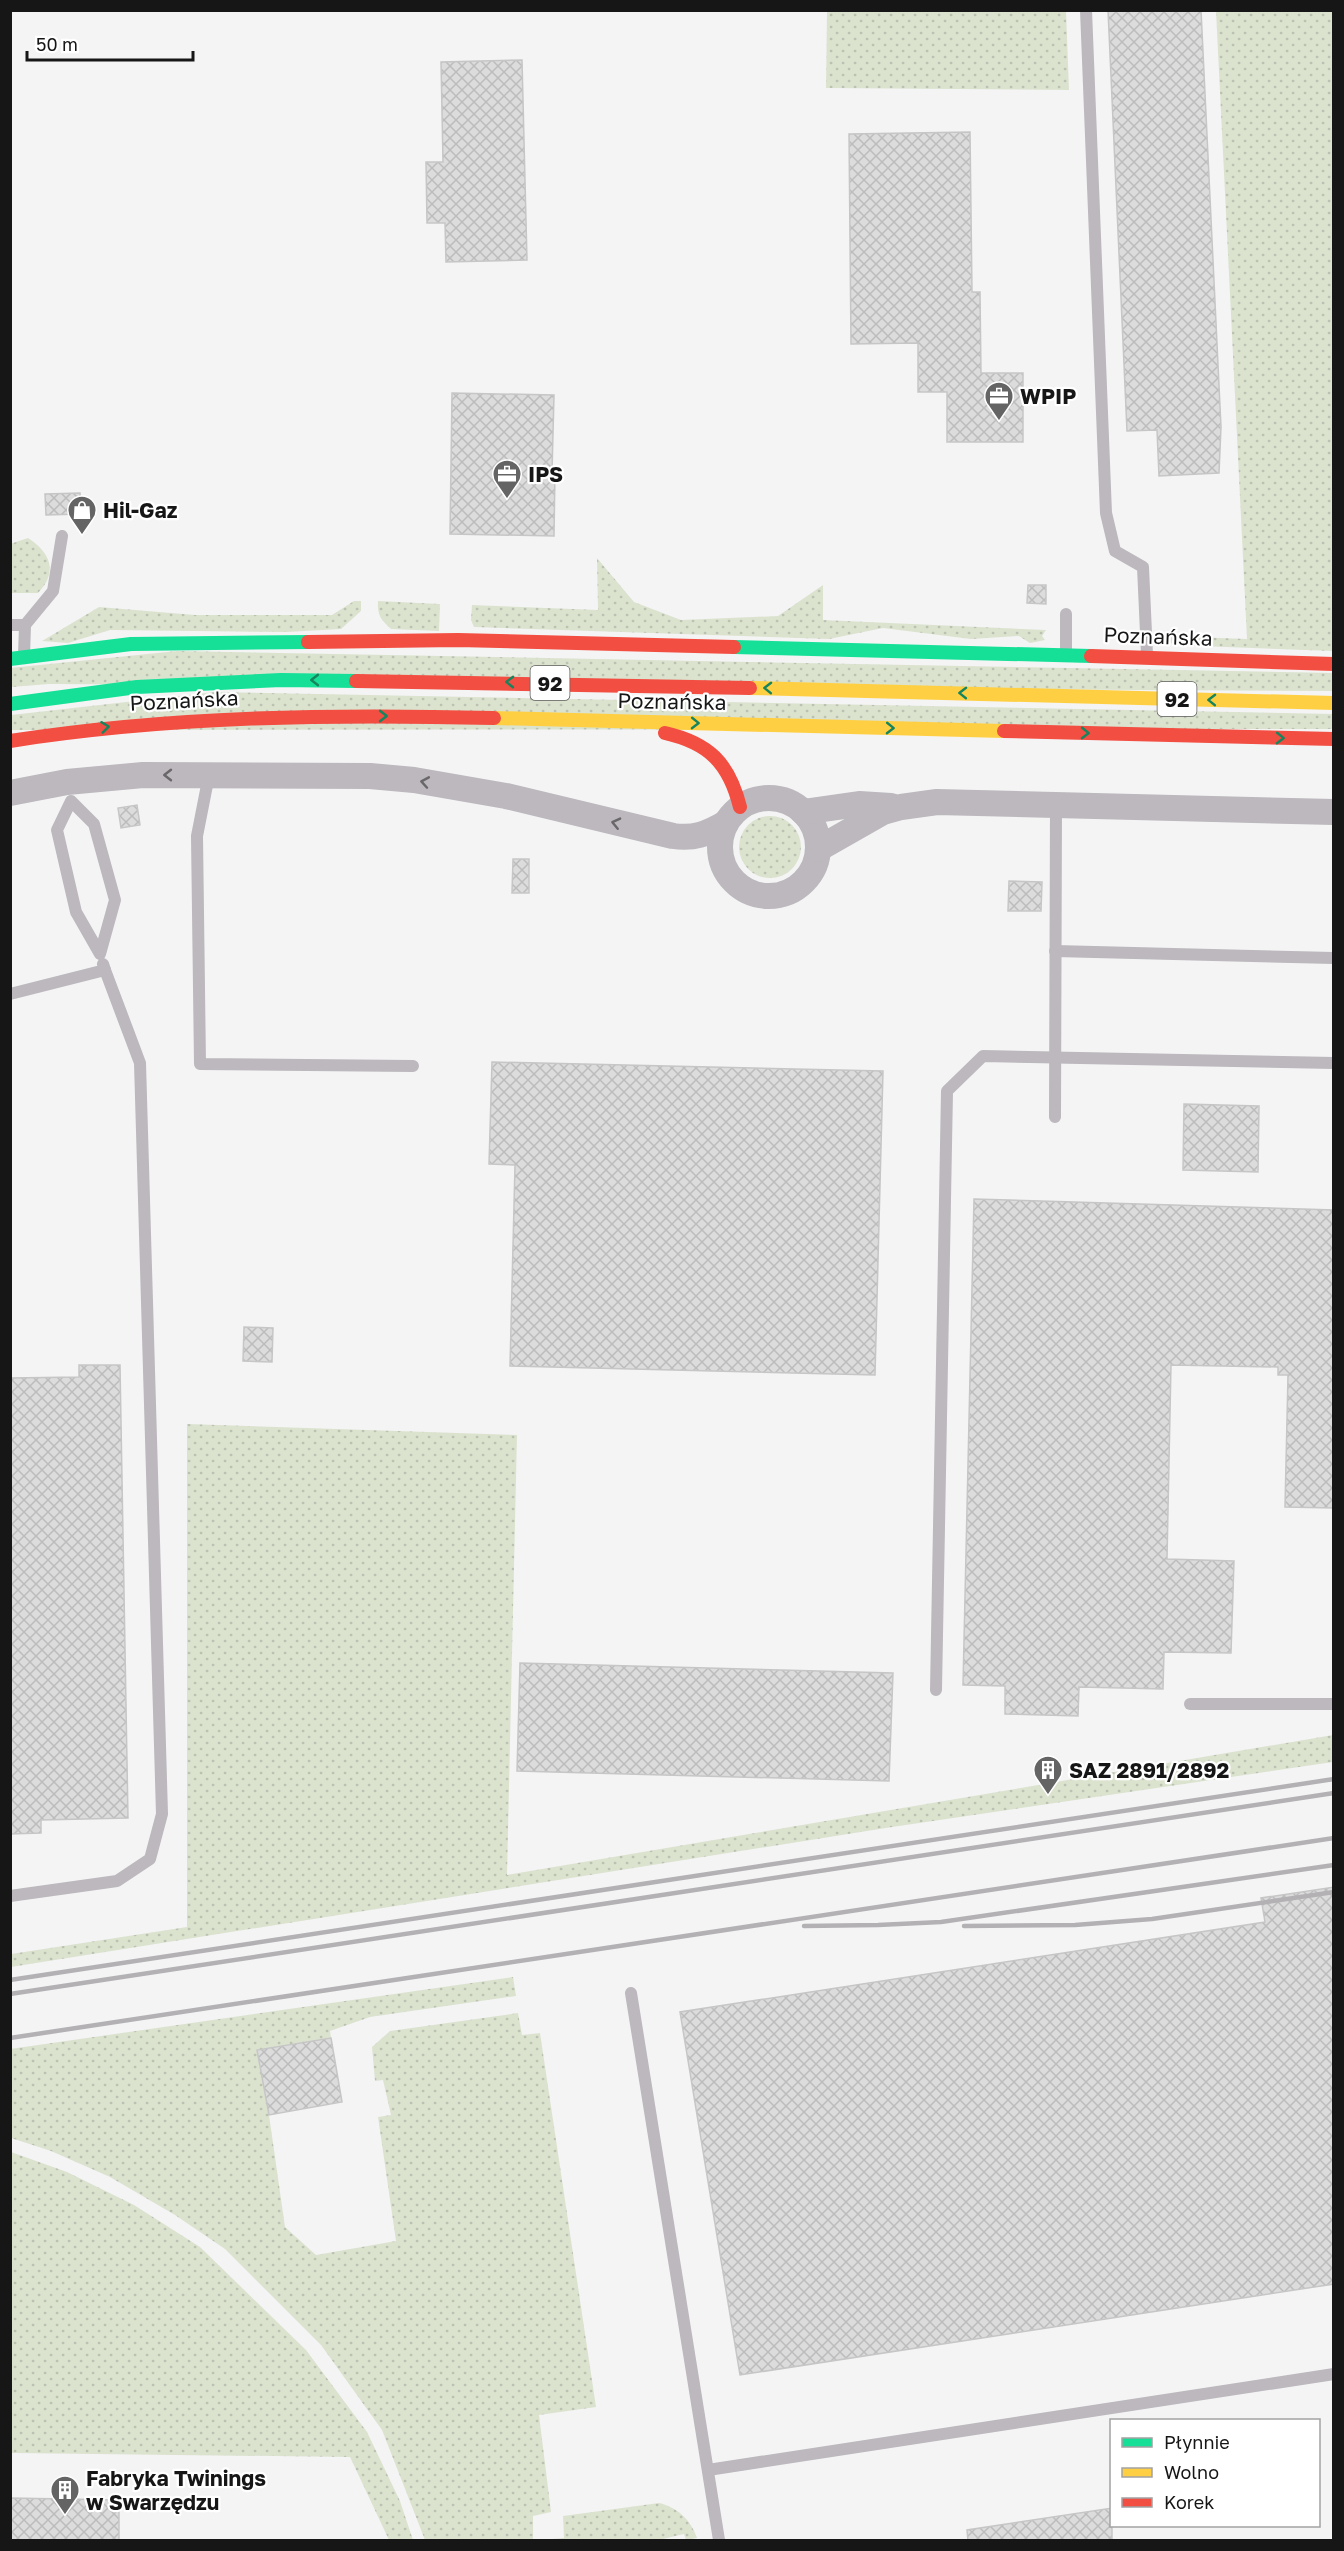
<svg xmlns="http://www.w3.org/2000/svg" width="1344" height="2551" font-family="'Golos Text',sans-serif">
<defs>
<pattern id="grass-dots" width="8" height="8" patternUnits="userSpaceOnUse" patternTransform="scale(1.5)"><rect width="8" height="8" fill="#dbe3cf"/><path d="M2 2h.1M6 6h.1" fill="none" stroke="#bbc2b1" stroke-width="1.8" stroke-linecap="round"/></pattern>
<pattern id="building-cross-hatch" width="8" height="8" patternUnits="userSpaceOnUse" patternTransform="scale(1.5)"><rect width="8" height="8" fill="#dcdcdd"/><path d="M0 0l8 8M0 8l8-8" fill="none" stroke="#bcbcbd"/></pattern>
</defs>
<rect width="100%" height="100%" fill="#f4f4f5"/>
<!-- grass -->
<g fill="url(#grass-dots)">
<path d="M 827,11 L 1066,11 L 1069,90 L 826,88 Z"/>
<path d="M 1216,11 L 1333,11 L 1333,651 L 1173,645 L 1165,636 L 1247,639 Z"/>
<path d="M 28,538 C 51,553 58,572 38,593 L 11,593 L 10,544 Z"/>
<path d="M 597,558 L 634,602 L 681,620 L 778,616 L 823,585 L 823,620 L 1046,630 L 1042,636 L 1045,640 L 1030,643 L 1019,636 L 971,639 L 883,628 L 829,639 L 474,627 L 471,620 L 472,605 L 598,610 Z"/>
<path d="M 354,601 L 361,601 L 361,611 L 341,629 L 286,632 L 110,630 L 68,643 L 42,641 L 99,607 L 195,615 L 332,615 Z"/>
<path d="M 378,601 L 440,604 L 439,631 L 391,629 C 381,620 377,615 378,601 Z"/>
<path d="M 177,651 L 1333,673 L 1334,691 L 49,684 L 11,687 L 10,668 Z"/>
<path d="M 215,692 L 1334,714 L 1333,729 L 11,730 L 11,715 Z"/>
<circle cx="770" cy="847" r="31"/>
<path d="M 187,1424 L 517,1435 L 507,1875 L 1333,1735 L 1333,1762 L 892,1827 L 11,1967 L 11,1954 L 187,1927 Z"/>
<path d="M 513,1977 L 516,1996 L 370,2017 L 330,2031 L 331,2038 L 257,2050 L 269,2115 L 285,2227 L 316,2255 L 396,2241 L 378,2117 L 391,2115 L 383,2080 L 375,2081 L 372,2047 L 390,2031 L 518,2013 L 522,2035 L 540,2033 L 596,2407 L 539,2415 L 551,2512 L 533,2516 L 533,2540 L 425,2540 L 382,2430 L 321,2345 L 225,2249 L 175,2215 L 110,2177 L 51,2151 L 11,2138 L 10,2049 Z"/>
<path d="M 11,2152 L 67,2172 L 134,2205 L 200,2247 L 306,2350 L 367,2432 L 400,2501 L 413,2540 L 389,2540 L 350,2457 L 11,2453 Z"/>
<path d="M 659,2503 C 677,2507 691,2520 697,2538 L 686,2540 L 684,2534 L 659,2540 L 539,2540 L 564,2538 L 563,2516 Z"/>
</g>
<!-- building -->
<g fill="url(#building-cross-hatch)" stroke="#c6c6c6" stroke-width="1.5">
<path d="M 1108,10 L 1201,10 L 1221,427 L 1219,473 L 1159,476 L 1157,430 L 1127,431 Z"/>
<path d="M 522,60 L 527,260 L 446,262 L 445,223 L 427,223 L 426,162 L 443,162 L 441,62 Z"/>
<path d="M 970,132 L 972,292 L 980,292 L 981,373 L 1023,373 L 1023,442 L 947,442 L 947,392 L 918,392 L 918,343 L 851,344 L 849,134 Z"/>
<path d="M 452,393 L 554,395 L 552,473 L 555,473 L 554,536 L 450,534 Z"/>
<path d="M 80,493 L 81,514 L 46,515 L 45,494 Z"/>
<path d="M 1028,585 L 1046,585 L 1046,604 L 1027,603 Z"/>
<path d="M 137,805 L 140,825 L 121,828 L 118,808 Z"/>
<path d="M 513,859 L 529,859 L 529,893 L 512,893 Z"/>
<path d="M 1009,881 L 1042,882 L 1041,911 L 1008,911 Z"/>
<path d="M 492,1062 L 883,1071 L 875,1375 L 510,1366 L 515,1165 L 489,1164 Z"/>
<path d="M 1184,1104 L 1259,1106 L 1258,1172 L 1183,1170 Z"/>
<path d="M 974,1199 L 1334,1210 L 1334,1508 L 1285,1507 L 1288,1375 L 1278,1375 L 1278,1367 L 1171,1365 L 1167,1559 L 1234,1561 L 1231,1653 L 1164,1652 L 1163,1689 L 1079,1687 L 1078,1716 L 1005,1714 L 1005,1686 L 963,1685 Z"/>
<path d="M 244,1327 L 273,1328 L 272,1362 L 243,1361 Z"/>
<path d="M 79,1365 L 120,1365 L 128,1818 L 41,1820 L 41,1833 L 10,1834 L 10,1378 L 79,1377 Z"/>
<path d="M 520,1663 L 893,1673 L 889,1781 L 517,1771 Z"/>
<path d="M 1334,1887 L 1334,2284 L 740,2375 L 680,2012 L 1265,1922 L 1261,1898 Z"/>
<path d="M 331,2038 L 342,2102 L 269,2115 L 257,2050 Z"/>
<path d="M 10,2498 L 119,2500 L 119,2541 L 10,2541 Z"/>
<path d="M 1112,2508 L 1112,2541 L 968,2541 L 967,2530 Z"/>
</g>
<g fill="none" stroke-linecap="round" stroke-linejoin="round">
<!-- lane -->
<g stroke="#bcb8bd" stroke-width="12">
<path d="M 1086,10 L 1106,513 L 1115,551 L 1143,567 L 1147,655"/>
<path d="M 1066,614 L 1066,655"/>
<path d="M 10,625 L 25,625"/>
<path d="M 24,656 L 25,625 L 53,591 L 62,536"/>
<path d="M 209,775 L 197,836 L 200,1064 L 413,1066"/>
<path d="M 71,801 L 94,824 L 115,900 L 100,954 L 76,912 L 57,830 Z"/>
<path d="M 1055,951 L 1334,958"/>
<path d="M 10,994 L 105,970 L 103,964"/>
<path d="M 1055,1117 L 1056,804"/>
<path d="M 936,1690 L 947,1091 L 983,1056 L 1334,1063"/>
<path d="M 1190,1704 L 1334,1704"/>
<path d="M 10,1896 L 117,1881 L 150,1859 L 162,1814 L 140,1063 L 105,970"/>
<path d="M 631,1993 L 719,2540"/>
<path d="M 708,2470 L 1334,2374"/>
</g>
<!-- street -->
<g stroke="#bcb8bd" stroke-width="26">
<path d="M 10,793 L 67,782 L 143,775 L 370,776 L 414,780 L 506,796 L 673,836 C 694,839 707,834 726,823"/>
<circle cx="769" cy="847" r="49"/>
<path d="M 803,812 L 859,804 L 891,806"/>
<path d="M 818,849 L 883,812 L 901,807 L 937,802 L 1334,812"/>
</g>
<!-- fast -->
<g stroke="#16e098" stroke-width="14">
<path d="M 734,647 L 1091,656"/>
<path d="M 10,659 L 131,644 L 308,642"/>
<path d="M 10,704 L 137,687 L 281,680 L 356,681"/>
</g>
<!-- slow -->
<g stroke="#ffcf43" stroke-width="14">
<path d="M 750,688 L 1334,703"/>
<path d="M 494,718 L 1004,731"/>
</g>
<!-- jam -->
<g stroke="#f24e42" stroke-width="14">
<path d="M 308,642 L 458,640 L 734,647"/>
<path d="M 1091,656 L 1334,664"/>
<path d="M 356,681 L 750,688"/>
<path d="M 1004,731 L 1334,739"/>
<path d="M 665,733 C 709,743 729,763 740,807"/>
<path d="M 10,741 C 170,716 332,714 494,718"/>
</g>
<!-- rail -->
<g stroke="#b3b1b4" stroke-width="4.5">
<path d="M 804,1926 L 878,1925 L 941,1922 L 1334,1865"/>
<path d="M 964,1926 L 1075,1925 L 1152,1919 L 1334,1892"/>
<path d="M 10,1980 L 1334,1779"/>
<path d="M 10,1994 L 1334,1793"/>
<path d="M 10,2038 L 1334,1838"/>
</g>
</g>
<!-- one-way arrows -->
<defs><path id="oneway-chevron" d="M-2-3.5L2.5 0L-2 3.5" fill="none" stroke-width="1.6" stroke-linecap="round" stroke-linejoin="round" transform="scale(1.5)"/></defs>
<g stroke="#16855e">
<use href="#oneway-chevron" transform="translate(315 680) rotate(-180)"/>
<use href="#oneway-chevron" transform="translate(510 682) rotate(-179)"/>
<use href="#oneway-chevron" transform="translate(768 688) rotate(-179)"/>
<use href="#oneway-chevron" transform="translate(963 693) rotate(-179)"/>
<use href="#oneway-chevron" transform="translate(1212 700) rotate(-179)"/>
<use href="#oneway-chevron" transform="translate(383 716)"/>
<use href="#oneway-chevron" transform="translate(695 723) rotate(1)"/>
<use href="#oneway-chevron" transform="translate(105 727) rotate(-7)"/>
<use href="#oneway-chevron" transform="translate(890 728) rotate(1)"/>
<use href="#oneway-chevron" transform="translate(1085 733) rotate(1)"/>
<use href="#oneway-chevron" transform="translate(1280 738) rotate(1)"/>
</g>
<g stroke="#69676a">
<use href="#oneway-chevron" transform="translate(168 775) rotate(-180)"/>
<use href="#oneway-chevron" transform="translate(425 782) rotate(-170)"/>
<use href="#oneway-chevron" transform="translate(616 823) rotate(-167)"/>
</g>
<!-- icons -->
<defs>
<g id="office-pin" transform="scale(1.5)"><path d="M0 17L-7.5 6A9.5 9.5 0 1 1 7.5 6Z" fill="#646464" stroke="#fff"/><path d="M-6-3h4V-5.5h4V-3h4V5H-6ZM-1-4.5V-3h2v-1.5ZM-6 0V1H6V0Z" fill="#fff"/></g>
<g id="shop-pin" transform="scale(1.5)"><path d="M0 17L-7.5 6A9.5 9.5 0 1 1 7.5 6Z" fill="#646464" stroke="#fff"/><path d="M-5-2.5h2.3a2.7 3.5 0 0 1 5.4 0H5L5.5 6h-11ZM-1.5-2.5h3a1.5 2.3 0 0 0-3 0Z" fill="#fff"/></g>
<g id="building-pin" transform="scale(1.5)"><path d="M0 17L-7.5 6A9.5 9.5 0 1 1 7.5 6Z" fill="#646464" stroke="#fff"/><path d="M-4-6H4V6H1V3H-1V6H-4ZM-2.5-4.3h1.7v1.8h-1.7ZM.8-4.3h1.7v1.8H.8ZM-2.5-1h1.7V.8h-1.7ZM.8-1h1.7V.8H.8Z" fill="#fff"/></g>
</defs>
<g fill-rule="evenodd">
<use href="#office-pin" x="999" y="396"/>
<use href="#office-pin" x="507" y="474"/>
<use href="#shop-pin" x="82" y="510"/>
<use href="#building-pin" x="1048" y="1770"/>
<use href="#building-pin" x="65" y="2490"/>
</g>
<g text-anchor="middle" dominant-baseline="central" stroke-width="4.5" stroke-linejoin="round" paint-order="stroke">
<!-- shield labels -->
<g fill="#fff" stroke="#5c5c5c" stroke-width="1.5">
<rect x="530.5" y="666" width="39" height="34" rx="4.5"/>
<rect x="1157.5" y="682" width="39" height="34" rx="4.5"/>
</g>
<g font-size="20" font-weight="bold" fill="#161616">
<text x="550" y="683">92</text>
<text x="1177" y="699">92</text>
</g>
<!-- poi labels -->
<g font-size="21" font-weight="bold" fill="#161616" stroke="#fff" text-anchor="start">
<text x="1020" y="396">WPIP</text>
<text x="528" y="474">IPS</text>
<text x="103" y="510">Hil-Gaz</text>
<text x="1069" y="1770">SAZ 2891/2892</text>
<text x="86" y="2478">Fabryka Twinings<tspan x="86" dy="24">w Swarzędzu</tspan></text>
</g>
<!-- street labels -->
<g font-size="21" fill="#161616" stroke="#fff">
<text transform="translate(1158 636) rotate(2)">Poznańska</text>
<text transform="translate(184 700) rotate(-3)">Poznańska</text>
<text transform="translate(672 701) rotate(1)">Poznańska</text>
</g>
</g>
<!-- border -->
<rect width="1344" height="2551" fill="none" stroke="#161616" stroke-width="24"/>
<!-- legend -->
<rect x="1110" y="2419" width="210" height="108" fill="#ffffff" stroke="#a2a2a2" stroke-width="1.5"/>
<rect x="1122" y="2438" width="30" height="9" fill="#16e098" stroke="#a2a2a2" stroke-width="1.5"/>
<text x="1164" y="2449" font-size="18" fill="#161616">Płynnie</text>
<rect x="1122" y="2468" width="30" height="9" fill="#ffcf43" stroke="#a2a2a2" stroke-width="1.5"/>
<text x="1164" y="2479" font-size="18" fill="#161616">Wolno</text>
<rect x="1122" y="2498" width="30" height="9" fill="#f24e42" stroke="#a2a2a2" stroke-width="1.5"/>
<text x="1164" y="2509" font-size="18" fill="#161616">Korek</text>
<!-- scale -->
<path d="M27 51v9h166v-9" fill="none" stroke="#161616" stroke-width="3"/>
<text x="36" y="51" font-size="18" fill="#161616" stroke="#ffffff" stroke-width="4.5" paint-order="stroke">50 m</text>
</svg>
